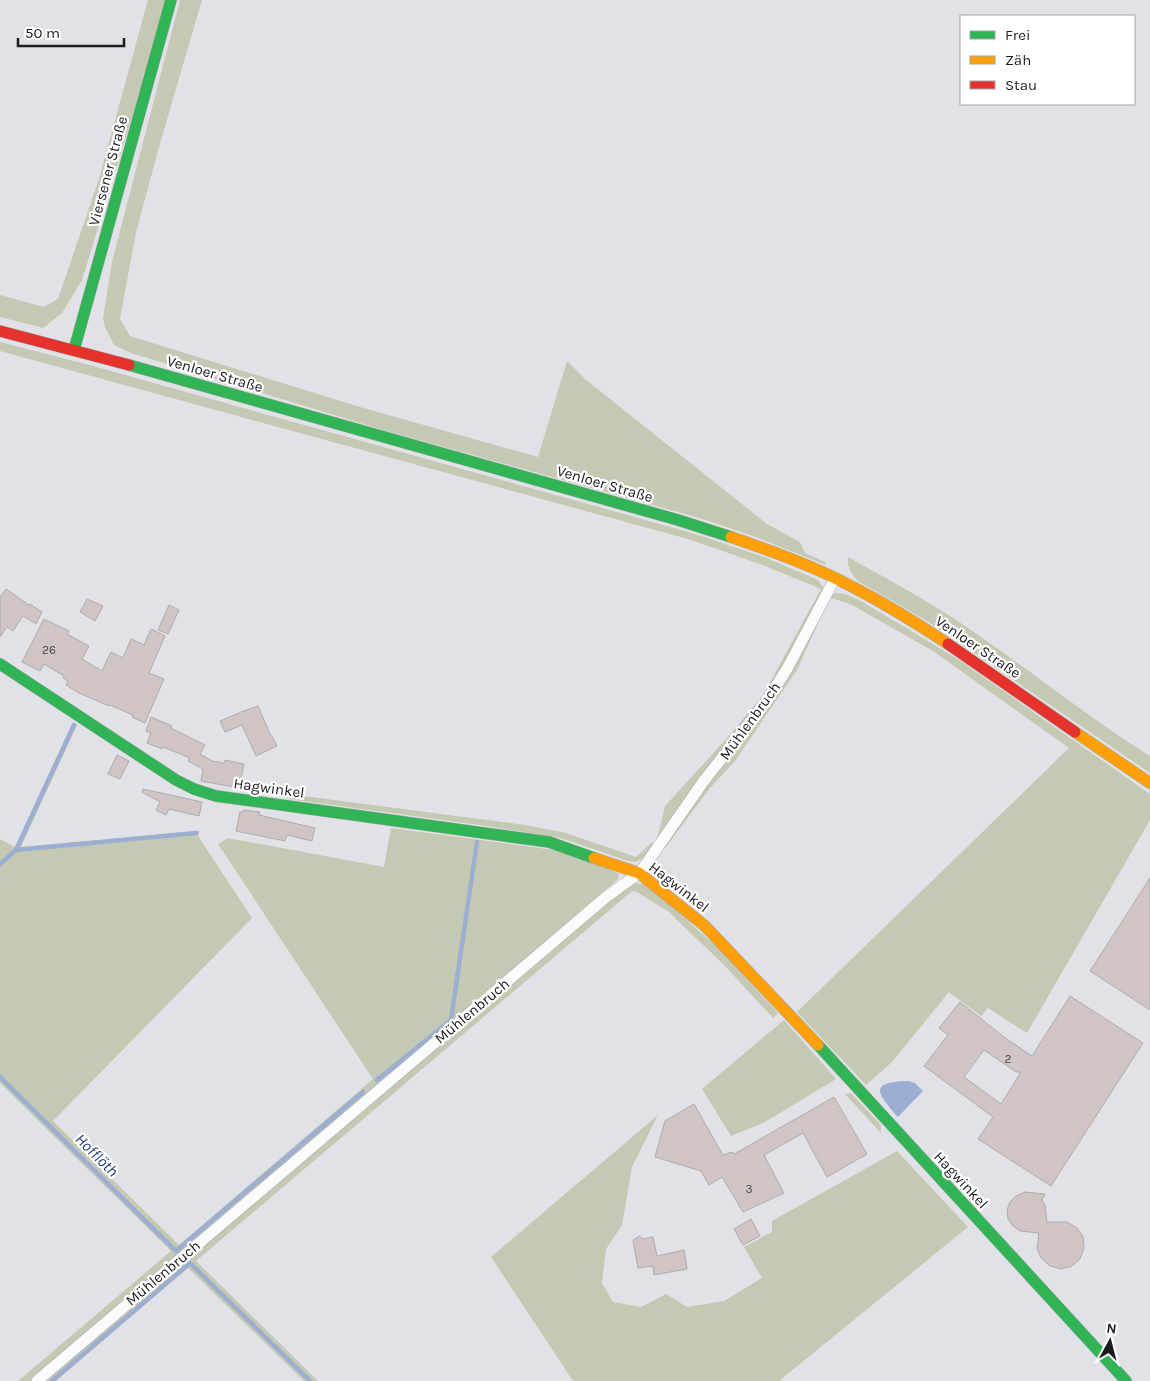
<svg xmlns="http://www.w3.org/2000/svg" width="1150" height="1381" font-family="Karla,sans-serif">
<rect width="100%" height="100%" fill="#e1e2e7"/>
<!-- green -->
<g fill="#c3c9b2">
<path d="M 148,0 L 165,0 L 148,65 L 82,280 L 62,313 L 43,328 L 0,317 L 0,295 L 44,307 L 58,299 L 99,179 Z"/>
<path d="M 180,0 L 202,0 L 161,140 L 136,232 L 120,319 L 130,336 L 360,407 L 538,457 L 567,361 L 585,379 L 767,524 L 800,542 L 805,553 L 825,562 L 826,565 L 756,537 L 703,519 L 383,430 L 131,353 L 114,345 L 105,327 L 103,318 L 112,262 Z"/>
<path d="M 0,342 L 93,366 L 692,533 L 764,557 L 818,580 L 823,587 L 823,592 L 800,639 L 768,694 L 740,733 L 709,767 L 688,795 L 646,856 L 636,862 L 628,861 L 561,838 L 480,825 L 288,799 L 273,792 L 525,825 L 566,833 L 636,857 L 651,843 L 656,844 L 665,806 L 728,737 L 763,695 L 821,589 L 760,564 L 688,539 L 0,351 Z"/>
<path d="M 848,557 C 897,584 946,611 991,644 C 1044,681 1095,722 1150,756 L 1150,773 L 930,623 L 858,581 C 851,573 847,567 848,557 Z"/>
<path d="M 836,593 L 845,594 L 859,600 L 908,629 L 962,662 L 1150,794 L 1150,820 L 1027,1033 L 988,1008 L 981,1016 L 949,992 L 892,1062 L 866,1085 L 797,1012 L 1069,748 L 933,651 L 852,605 L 829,597 Z"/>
<path d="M 823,612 L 797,670 L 735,761 L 710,788 L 665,848 L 663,848 Z"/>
<path d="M 73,722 L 77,725 L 21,847 L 200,831 L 198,836 L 252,918 L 53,1121 L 179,1245 L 373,1079 L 218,844 L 228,838 L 384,867 L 391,828 L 561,851 L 618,873 L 619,876 L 618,879 L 31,1381 L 18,1381 L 171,1251 L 0,1083 L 0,839 L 15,847 Z"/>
<path d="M 634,883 L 643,884 L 658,894 L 722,952 L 778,1013 L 773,1018 L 724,965 L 669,912 L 635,891 L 632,891 L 196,1261 L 318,1381 L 304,1381 L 188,1268 L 56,1381 L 43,1381 L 627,886 Z"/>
<path d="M 784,1020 L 836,1079 L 765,1122 L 731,1136 L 702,1089 Z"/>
<path d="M 851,1093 L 881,1125 L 881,1133 L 845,1094 Z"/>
<path d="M 658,1115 L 632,1167 L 622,1225 L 606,1249 L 602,1283 L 613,1302 L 641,1307 L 666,1294 L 687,1307 L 724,1301 L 762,1278 L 744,1247 L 772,1232 L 772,1221 L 897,1151 L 968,1227 L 779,1381 L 573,1381 L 491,1257 Z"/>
</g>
<!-- water -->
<path fill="#9caed1" d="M 908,1081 L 915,1083 L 923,1091 L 898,1117 C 879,1095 866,1082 908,1081 Z"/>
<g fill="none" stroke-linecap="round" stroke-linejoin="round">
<!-- stream -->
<g stroke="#9caed1" stroke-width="4.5">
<path d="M 16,850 L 74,725"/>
<path d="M 0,864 L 16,850 L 196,833"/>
<path d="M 0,1077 L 176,1251 L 363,1092"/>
<path d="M 377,1080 L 451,1020 L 477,842"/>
<path d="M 52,1381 L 190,1263 L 310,1381"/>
</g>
</g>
<!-- building -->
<g fill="#d0c5c4" stroke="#adacad" fill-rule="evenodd">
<path d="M 6,589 L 29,605 L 30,604 L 42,612 L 36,624 L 23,616 L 13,631 L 7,627 L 0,637 L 0,597 Z"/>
<path d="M 87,599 L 103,606 L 95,621 L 80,612 Z"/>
<path d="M 169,605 L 179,610 L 168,634 L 158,630 Z"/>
<path d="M 44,619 L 69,631 L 67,634 L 89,646 L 82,659 L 102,671 L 111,652 L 123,658 L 131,639 L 144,645 L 151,629 L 165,636 L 149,673 L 164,679 L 145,723 L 132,717 L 133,715 L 110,705 L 109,706 L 79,693 L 66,685 L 68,681 L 63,678 L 64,676 L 44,664 L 40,671 L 22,662 Z"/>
<path d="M 258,706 L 271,736 L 272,736 L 277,746 L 256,756 L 242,725 L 225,732 L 220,721 L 241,712 Z"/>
<path d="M 151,717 L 172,726 L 171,728 L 205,745 L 200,754 L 212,761 L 224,763 L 225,760 L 244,764 L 239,788 L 201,781 L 203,769 L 188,761 L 190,758 L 163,747 L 162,749 L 147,743 L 151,733 L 146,731 Z"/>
<path d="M 117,755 L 129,761 L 120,779 L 108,774 Z"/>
<path d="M 143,789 L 202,802 L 199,816 L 169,809 L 166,815 L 156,810 L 160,802 L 142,792 Z"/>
<path d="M 244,810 L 260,812 L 259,815 L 315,828 L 312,841 L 287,835 L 285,841 L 236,831 L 240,812 L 243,812 Z"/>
<path d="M 1150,878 L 1150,1010 L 1090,971 Z"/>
<path d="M 1070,996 L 1143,1043 L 1051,1186 L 978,1139 L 993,1117 L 924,1066 L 948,1035 L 939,1028 L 960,1002 L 1004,1037 L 1032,1056 ZM 984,1050 L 1016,1072 L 1021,1072 L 1001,1104 L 964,1077 Z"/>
<path d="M 834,1097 L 867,1154 L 827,1177 L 803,1133 L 764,1155 L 784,1193 L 743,1212 L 722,1177 L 709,1185 L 701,1171 L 655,1157 L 665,1121 L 694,1104 L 723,1155 L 732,1152 L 734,1154 Z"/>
<path d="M 1025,1192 L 1045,1194 L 1042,1200 L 1045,1205 L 1047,1222 L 1067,1222 L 1077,1228 L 1083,1237 L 1084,1248 L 1080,1259 L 1072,1266 L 1061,1269 L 1050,1266 L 1041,1258 L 1037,1248 L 1039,1233 L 1020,1231 L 1013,1226 L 1008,1219 L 1007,1210 L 1010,1202 L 1016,1196 Z"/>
<path d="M 751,1219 L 760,1236 L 743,1245 L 734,1229 Z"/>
<path d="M 640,1236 L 642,1239 L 653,1237 L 657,1256 L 684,1250 L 687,1269 L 654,1275 L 653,1266 L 638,1268 L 633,1240 Z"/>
</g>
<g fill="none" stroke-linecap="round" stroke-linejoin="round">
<!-- street casing -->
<g stroke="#a2a3a7" stroke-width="12">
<path id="street" d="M 37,1381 L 605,898 L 639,873 L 644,867 L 703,782 L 766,702 L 787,669 L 835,578"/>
</g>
<!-- fast casing -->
<g stroke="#a2a3a7" stroke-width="12">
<g id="fast">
<path d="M 74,350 L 171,0"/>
<path d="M 129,365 L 678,520 L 731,537"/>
<path d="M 0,664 L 176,780 L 194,789 L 216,796 L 549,842 L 594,858"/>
<path d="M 818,1045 L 1126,1381"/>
</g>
</g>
<!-- slow casing -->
<g stroke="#a2a3a7" stroke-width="12">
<g id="slow">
<path d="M 731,537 C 766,549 802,562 835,578 C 874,597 912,620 948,644"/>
<path d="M 1075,732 L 1150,783"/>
<path d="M 594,858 L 639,873 L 705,926 L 818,1045"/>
</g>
</g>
<!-- jam casing -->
<g stroke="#a2a3a7" stroke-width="12">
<g id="jam">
<path d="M 0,331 L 129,365"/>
<path d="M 948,644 L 1075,732"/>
</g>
</g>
<!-- street -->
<use href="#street" stroke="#fafbfb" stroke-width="11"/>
<!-- fast -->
<use href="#fast" stroke="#30b455" stroke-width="11"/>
<!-- slow -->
<use href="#slow" stroke="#ff9f0a" stroke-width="11"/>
<!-- jam -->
<use href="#jam" stroke="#e5322d" stroke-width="11"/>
</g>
<g text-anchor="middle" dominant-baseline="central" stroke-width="4.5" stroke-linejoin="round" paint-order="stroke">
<!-- number labels -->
<g font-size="12" fill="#484649">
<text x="49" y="650">26</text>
<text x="1008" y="1059">2</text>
<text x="749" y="1189">3</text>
</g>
<!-- street labels -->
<g font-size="15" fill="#1b1c20" stroke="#fff">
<text transform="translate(108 171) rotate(-75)">Viersener Straße</text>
<text transform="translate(215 374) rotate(16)">Venloer Straße</text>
<text transform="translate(605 484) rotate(16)">Venloer Straße</text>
<text transform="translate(978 647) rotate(34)">Venloer Straße</text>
<text transform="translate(750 721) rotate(-54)">Mühlenbruch</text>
<text transform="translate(269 788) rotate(8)">Hagwinkel</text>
<text transform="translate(679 887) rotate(38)">Hagwinkel</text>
<text transform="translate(472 1011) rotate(-40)">Mühlenbruch</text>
<text transform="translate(961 1180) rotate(47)">Hagwinkel</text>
<text transform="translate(163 1273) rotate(-40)">Mühlenbruch</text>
</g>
<!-- water labels -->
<g font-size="16" font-style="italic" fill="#223f7b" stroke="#fff">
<text transform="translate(97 1155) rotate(45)">Hofflöth</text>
</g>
</g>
<!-- legend -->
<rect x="960" y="15" width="175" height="90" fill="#ffffff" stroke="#a4a4a6"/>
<rect x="970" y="31" width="25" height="8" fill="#30b455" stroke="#a4a4a6"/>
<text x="1005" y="40" font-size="15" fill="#1b1c20">Frei</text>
<rect x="970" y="56" width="25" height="8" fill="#ff9f0a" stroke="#a4a4a6"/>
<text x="1005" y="65" font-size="15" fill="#1b1c20">Zäh</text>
<rect x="970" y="81" width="25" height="8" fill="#e5322d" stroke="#a4a4a6"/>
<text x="1005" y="90" font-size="15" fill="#1b1c20">Stau</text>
<!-- north arrow -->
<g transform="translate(1110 1341) rotate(7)" stroke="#ffffff" stroke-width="4" paint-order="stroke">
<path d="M0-4L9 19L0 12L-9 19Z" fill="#1b1c20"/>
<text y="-8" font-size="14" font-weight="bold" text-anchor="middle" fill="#1b1c20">N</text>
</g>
<!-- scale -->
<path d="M18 38v8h106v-8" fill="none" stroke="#1b1c20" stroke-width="2.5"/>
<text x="25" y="38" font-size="15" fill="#1b1c20" stroke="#ffffff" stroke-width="4" paint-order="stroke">50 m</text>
</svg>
